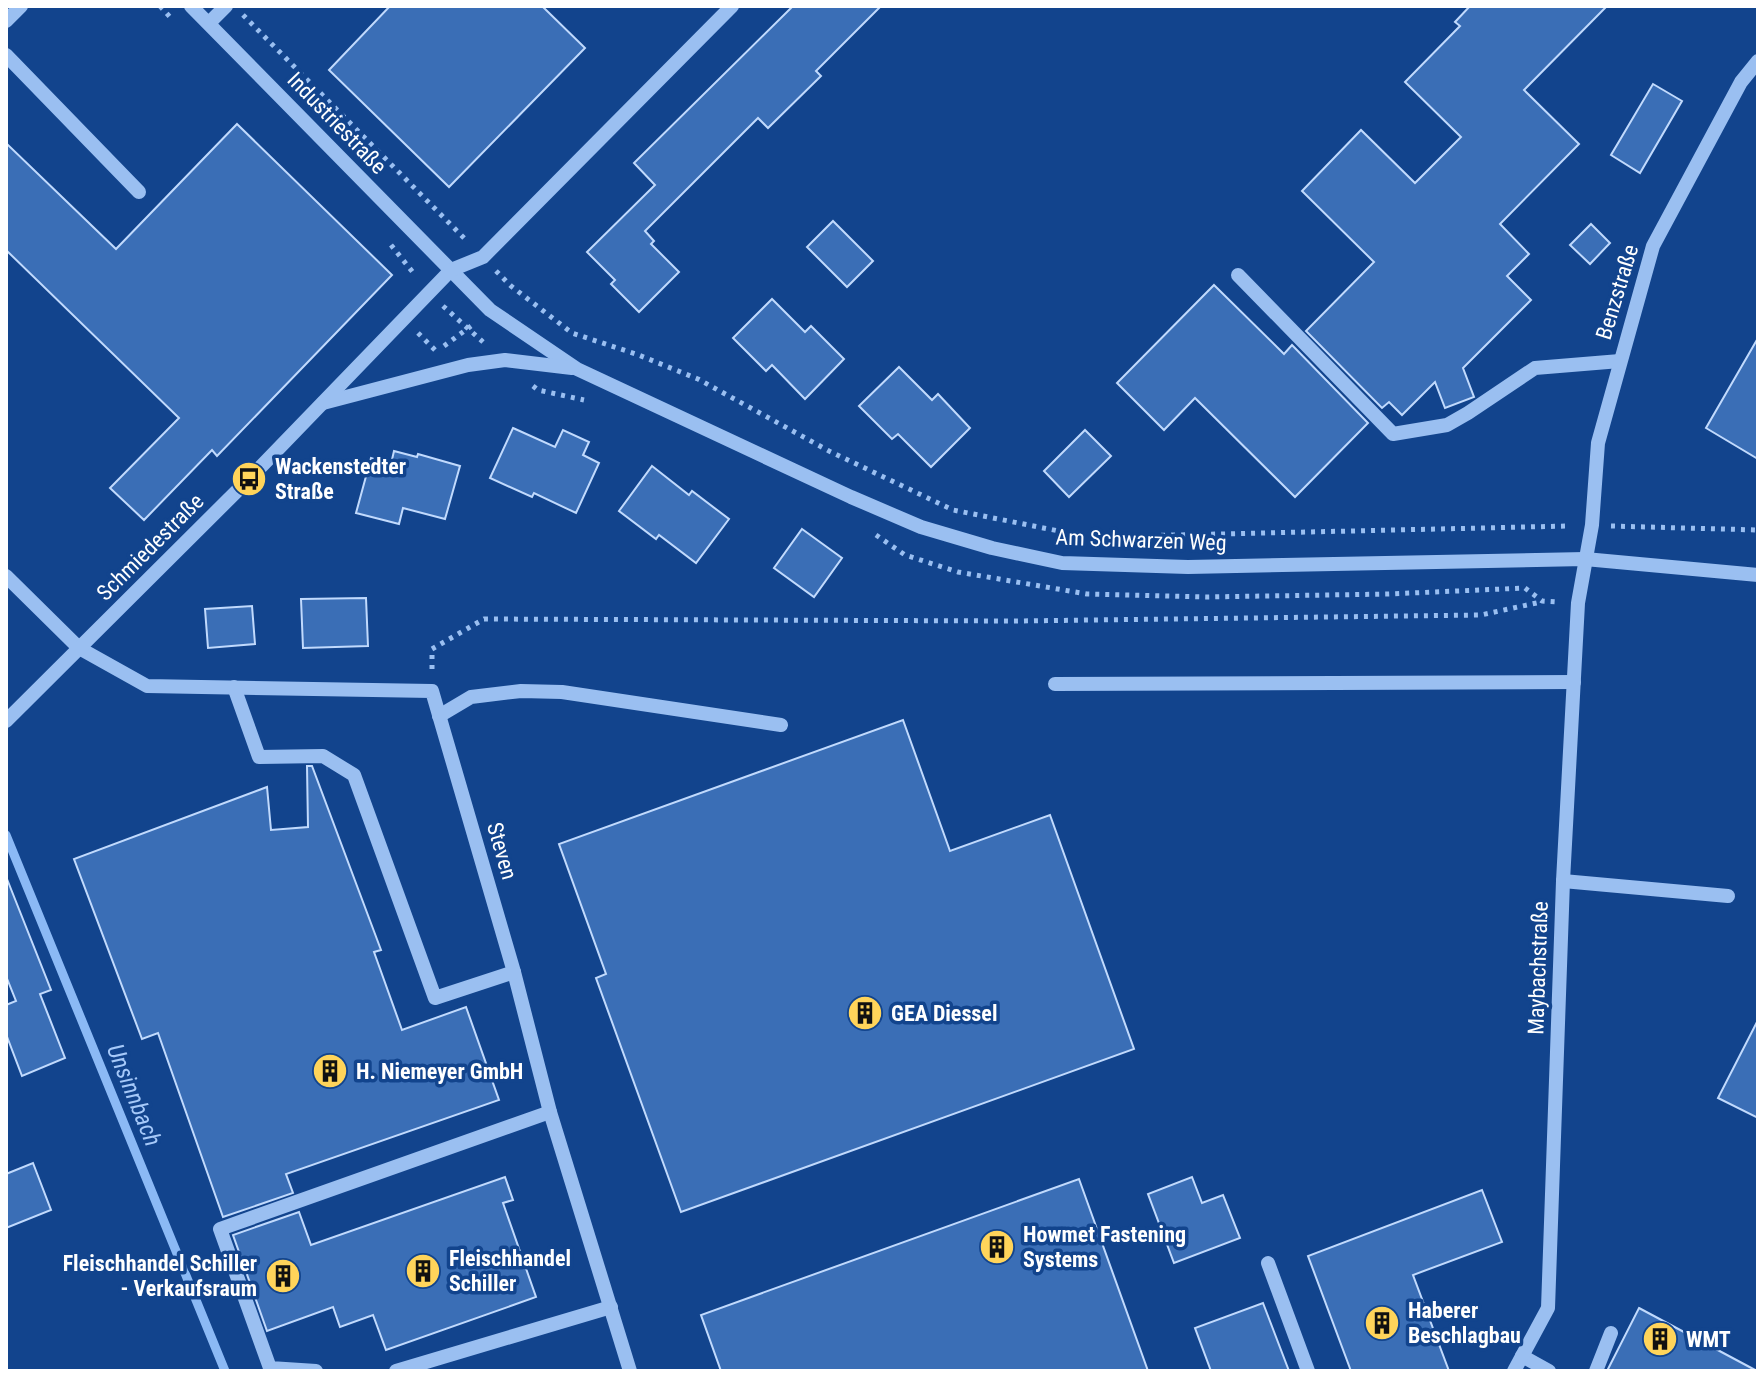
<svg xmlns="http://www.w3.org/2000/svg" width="1764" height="1377" font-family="'Roboto Condensed',sans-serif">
<rect width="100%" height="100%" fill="#12448d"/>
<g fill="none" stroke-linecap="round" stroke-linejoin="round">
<!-- stream -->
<path stroke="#8bb9f5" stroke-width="9" d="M 6,835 L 225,1371"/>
</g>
<!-- building -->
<g fill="#3a6eb6" stroke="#c1dafd" stroke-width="2">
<path d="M 390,6 L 542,6 L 585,48 L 449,187 L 329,70 Z"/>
<path d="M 793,6 L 881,6 L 816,71 L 821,76 L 768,128 L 758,118 L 645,231 L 654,241 L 651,244 L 679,272 L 639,312 L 611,284 L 615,280 L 587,252 L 655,185 L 634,163 Z"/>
<path d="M 1470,6 L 1607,6 L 1524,90 L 1579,144 L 1500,224 L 1529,254 L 1507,276 L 1531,300 L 1463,368 L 1474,397 L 1445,408 L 1435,382 L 1402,415 L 1389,402 L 1382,408 L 1306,331 L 1374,262 L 1302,191 L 1361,130 L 1415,183 L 1461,137 L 1405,82 L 1460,26 L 1455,22 Z"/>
<path d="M 1653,84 L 1682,101 L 1640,173 L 1611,155 Z"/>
<path d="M 237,124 L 392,275 L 217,456 L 212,450 L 144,520 L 110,488 L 179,418 L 6,250 L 6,143 L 116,249 Z"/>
<path d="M 833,221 L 873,261 L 847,287 L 807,247 Z"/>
<path d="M 1591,224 L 1610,243 L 1590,264 L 1570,245 Z"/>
<path d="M 1214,285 L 1284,354 L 1292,345 L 1368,423 L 1295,497 L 1195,398 L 1164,430 L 1117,383 Z"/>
<path d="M 772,299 L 805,332 L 811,326 L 844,359 L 805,399 L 772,365 L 766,371 L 733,338 Z"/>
<path d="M 1758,338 L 1758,459 L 1706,428 Z"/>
<path d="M 899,367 L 932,400 L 938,394 L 970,428 L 931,467 L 898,434 L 892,439 L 859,406 Z"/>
<path d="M 513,428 L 555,447 L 563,430 L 589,442 L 583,455 L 599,463 L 576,513 L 534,493 L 532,497 L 490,478 Z"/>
<path d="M 1085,430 L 1111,456 L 1069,497 L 1044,471 Z"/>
<path d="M 394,451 L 417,457 L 418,454 L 460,466 L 445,519 L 403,508 L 399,524 L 356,513 L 371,458 L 391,464 Z"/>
<path d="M 652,466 L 689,495 L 692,491 L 729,519 L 696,563 L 659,535 L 656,539 L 619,511 Z"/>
<path d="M 802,529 L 842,558 L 814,597 L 774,568 Z"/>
<path d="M 366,598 L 368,646 L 303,648 L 301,599 Z"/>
<path d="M 252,606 L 255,644 L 208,648 L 205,609 Z"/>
<path d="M 903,720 L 950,851 L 1050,815 L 1134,1049 L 681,1212 L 596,978 L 606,974 L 559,844 Z"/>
<path d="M 307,766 L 312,766 L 381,950 L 374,952 L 402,1030 L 466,1007 L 499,1100 L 286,1174 L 293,1193 L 223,1217 L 158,1033 L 142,1039 L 74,859 L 267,787 L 271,830 L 308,827 Z"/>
<path d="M 7,879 L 51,990 L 40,994 L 65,1058 L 22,1076 L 6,1034 L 6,1005 L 16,1001 L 6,976 L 6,880 Z"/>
<path d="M 1758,1020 L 1758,1118 L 1718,1098 Z"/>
<path d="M 33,1163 L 51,1210 L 6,1228 L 6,1174 Z"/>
<path d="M 505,1177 L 513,1200 L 503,1203 L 536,1297 L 386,1350 L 373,1315 L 340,1327 L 333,1307 L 267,1331 L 233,1235 L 299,1212 L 311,1245 Z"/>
<path d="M 1192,1177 L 1202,1203 L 1223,1195 L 1240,1238 L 1174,1263 L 1148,1194 Z"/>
<path d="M 1079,1179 L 1148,1371 L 721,1371 L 701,1315 Z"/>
<path d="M 1482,1190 L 1502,1242 L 1413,1275 L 1449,1371 L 1351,1371 L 1308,1256 Z"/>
<path d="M 1263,1303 L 1289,1371 L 1211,1371 L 1195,1328 Z"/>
<path d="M 1639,1308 L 1757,1371 L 1607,1371 Z"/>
</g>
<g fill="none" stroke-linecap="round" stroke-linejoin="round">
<!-- path -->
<g stroke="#9abff1" stroke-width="5" stroke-dasharray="4 6" stroke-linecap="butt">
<path d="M 160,6 L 170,17"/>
<path d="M 243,15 L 467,241"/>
<path d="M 391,245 L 415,275"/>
<path d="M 496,271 L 511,286 L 572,333 L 636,354 L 698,379 L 829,451 L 953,510 L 1089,537 L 1569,526"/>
<path d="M 443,306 L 483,342"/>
<path d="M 418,333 L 436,351"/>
<path d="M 444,346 L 471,326"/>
<path d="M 533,386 L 538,390 L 584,400"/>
<path d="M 1611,526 L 1758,530"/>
<path d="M 876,535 L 905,555 L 958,572 L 1087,594 L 1206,597 L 1388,594 L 1525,588 L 1542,601 L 1558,602"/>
<path d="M 432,669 L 432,649 L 484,619 L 1016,621 L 1481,615 L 1541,602"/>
</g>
<!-- minor -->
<g stroke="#9abff1" stroke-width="14">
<path d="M 191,6 L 490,310 L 577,369 L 851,497 L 921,527 L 992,548 L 1062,563 L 1188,567 L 1585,559 L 1758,575"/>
<path d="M 6,21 L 21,6"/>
<path d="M 209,23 L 226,6"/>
<path d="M 6,55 L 139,192"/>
<path d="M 1238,275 L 1393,434 L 1447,425 L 1468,413 L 1535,368 L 1620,361"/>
<path d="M 323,403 L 468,365 L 505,360 L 572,368"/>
<path d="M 6,576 L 79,648 L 147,686 L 432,691 L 514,972 L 550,1112 L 630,1371"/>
<path d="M 1055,684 L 1574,682"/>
<path d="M 234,687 L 259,757 L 323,756 L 354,775 L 435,998 L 514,972"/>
<path d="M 439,716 L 471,697 L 521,691 L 562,692 L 781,725"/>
<path d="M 6,721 L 249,479 L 451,270 L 483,257 L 732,6"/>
<path d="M 1563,881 L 1728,896"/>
<path d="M 1268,1263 L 1308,1371"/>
<path d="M 1522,1356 L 1549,1371"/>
<path d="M 316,1371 L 270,1368 L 220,1229 L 550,1112"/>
<path d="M 396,1371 L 611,1307"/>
<path d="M 1514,1371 L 1548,1308 L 1563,881 L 1578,603 L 1592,525 L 1598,443 L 1653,246 L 1741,82 L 1758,61"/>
<path d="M 1596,1371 L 1611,1333"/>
</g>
</g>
<!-- icons -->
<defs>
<g id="bus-disc" transform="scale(1.8)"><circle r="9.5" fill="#ffd45a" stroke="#12448d"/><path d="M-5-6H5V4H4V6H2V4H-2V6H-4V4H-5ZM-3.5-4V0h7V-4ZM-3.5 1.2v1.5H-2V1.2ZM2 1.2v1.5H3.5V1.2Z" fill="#111"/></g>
<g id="building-disc" transform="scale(1.8)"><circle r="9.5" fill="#ffd45a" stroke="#12448d"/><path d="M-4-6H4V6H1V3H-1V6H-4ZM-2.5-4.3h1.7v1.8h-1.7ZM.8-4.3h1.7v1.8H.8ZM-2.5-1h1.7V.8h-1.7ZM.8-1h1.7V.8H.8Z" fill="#111"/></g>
</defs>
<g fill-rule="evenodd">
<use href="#bus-disc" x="249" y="479"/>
<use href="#building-disc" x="865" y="1013"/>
<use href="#building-disc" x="330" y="1071"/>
<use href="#building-disc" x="997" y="1247"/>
<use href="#building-disc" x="423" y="1271"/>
<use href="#building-disc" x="283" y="1276"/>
<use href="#building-disc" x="1382" y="1323"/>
<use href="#building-disc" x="1660" y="1339"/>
</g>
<g text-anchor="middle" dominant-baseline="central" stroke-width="7" stroke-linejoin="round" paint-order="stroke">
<!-- street labels -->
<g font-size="22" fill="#fff" stroke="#12448d">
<text transform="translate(337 123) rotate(46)">Industriestraße</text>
<text transform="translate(1617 292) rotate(-73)">Benzstraße</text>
<text transform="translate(1141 540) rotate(2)">Am Schwarzen Weg</text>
<text transform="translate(150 547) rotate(-45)">Schmiedestraße</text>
<text transform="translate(502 851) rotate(74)">Steven</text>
<text transform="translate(1538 968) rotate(-88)">Maybachstraße</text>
</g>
<!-- poi labels -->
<g font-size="22" font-weight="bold" fill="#fff" stroke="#12448d" text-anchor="start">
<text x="275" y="466">Wackenstedter<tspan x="275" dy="25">Straße</tspan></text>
<text x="891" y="1013">GEA Diessel</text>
<text x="356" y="1071">H. Niemeyer GmbH</text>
<text x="1023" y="1234">Howmet Fastening<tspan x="1023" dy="25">Systems</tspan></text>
<text x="449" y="1258">Fleischhandel<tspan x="449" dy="25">Schiller</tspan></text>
<text x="257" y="1263" text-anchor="end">Fleischhandel Schiller<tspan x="257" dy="25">- Verkaufsraum</tspan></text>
<text x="1408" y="1310">Haberer<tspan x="1408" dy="25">Beschlagbau</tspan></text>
<text x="1686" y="1339">WMT</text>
</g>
<!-- water labels -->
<g font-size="24" font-style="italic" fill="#a6c9f9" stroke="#12448d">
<text transform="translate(134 1095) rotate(68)">Unsinnbach</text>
</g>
</g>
<!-- border -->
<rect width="1764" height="1377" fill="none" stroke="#ffffff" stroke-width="16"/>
</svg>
